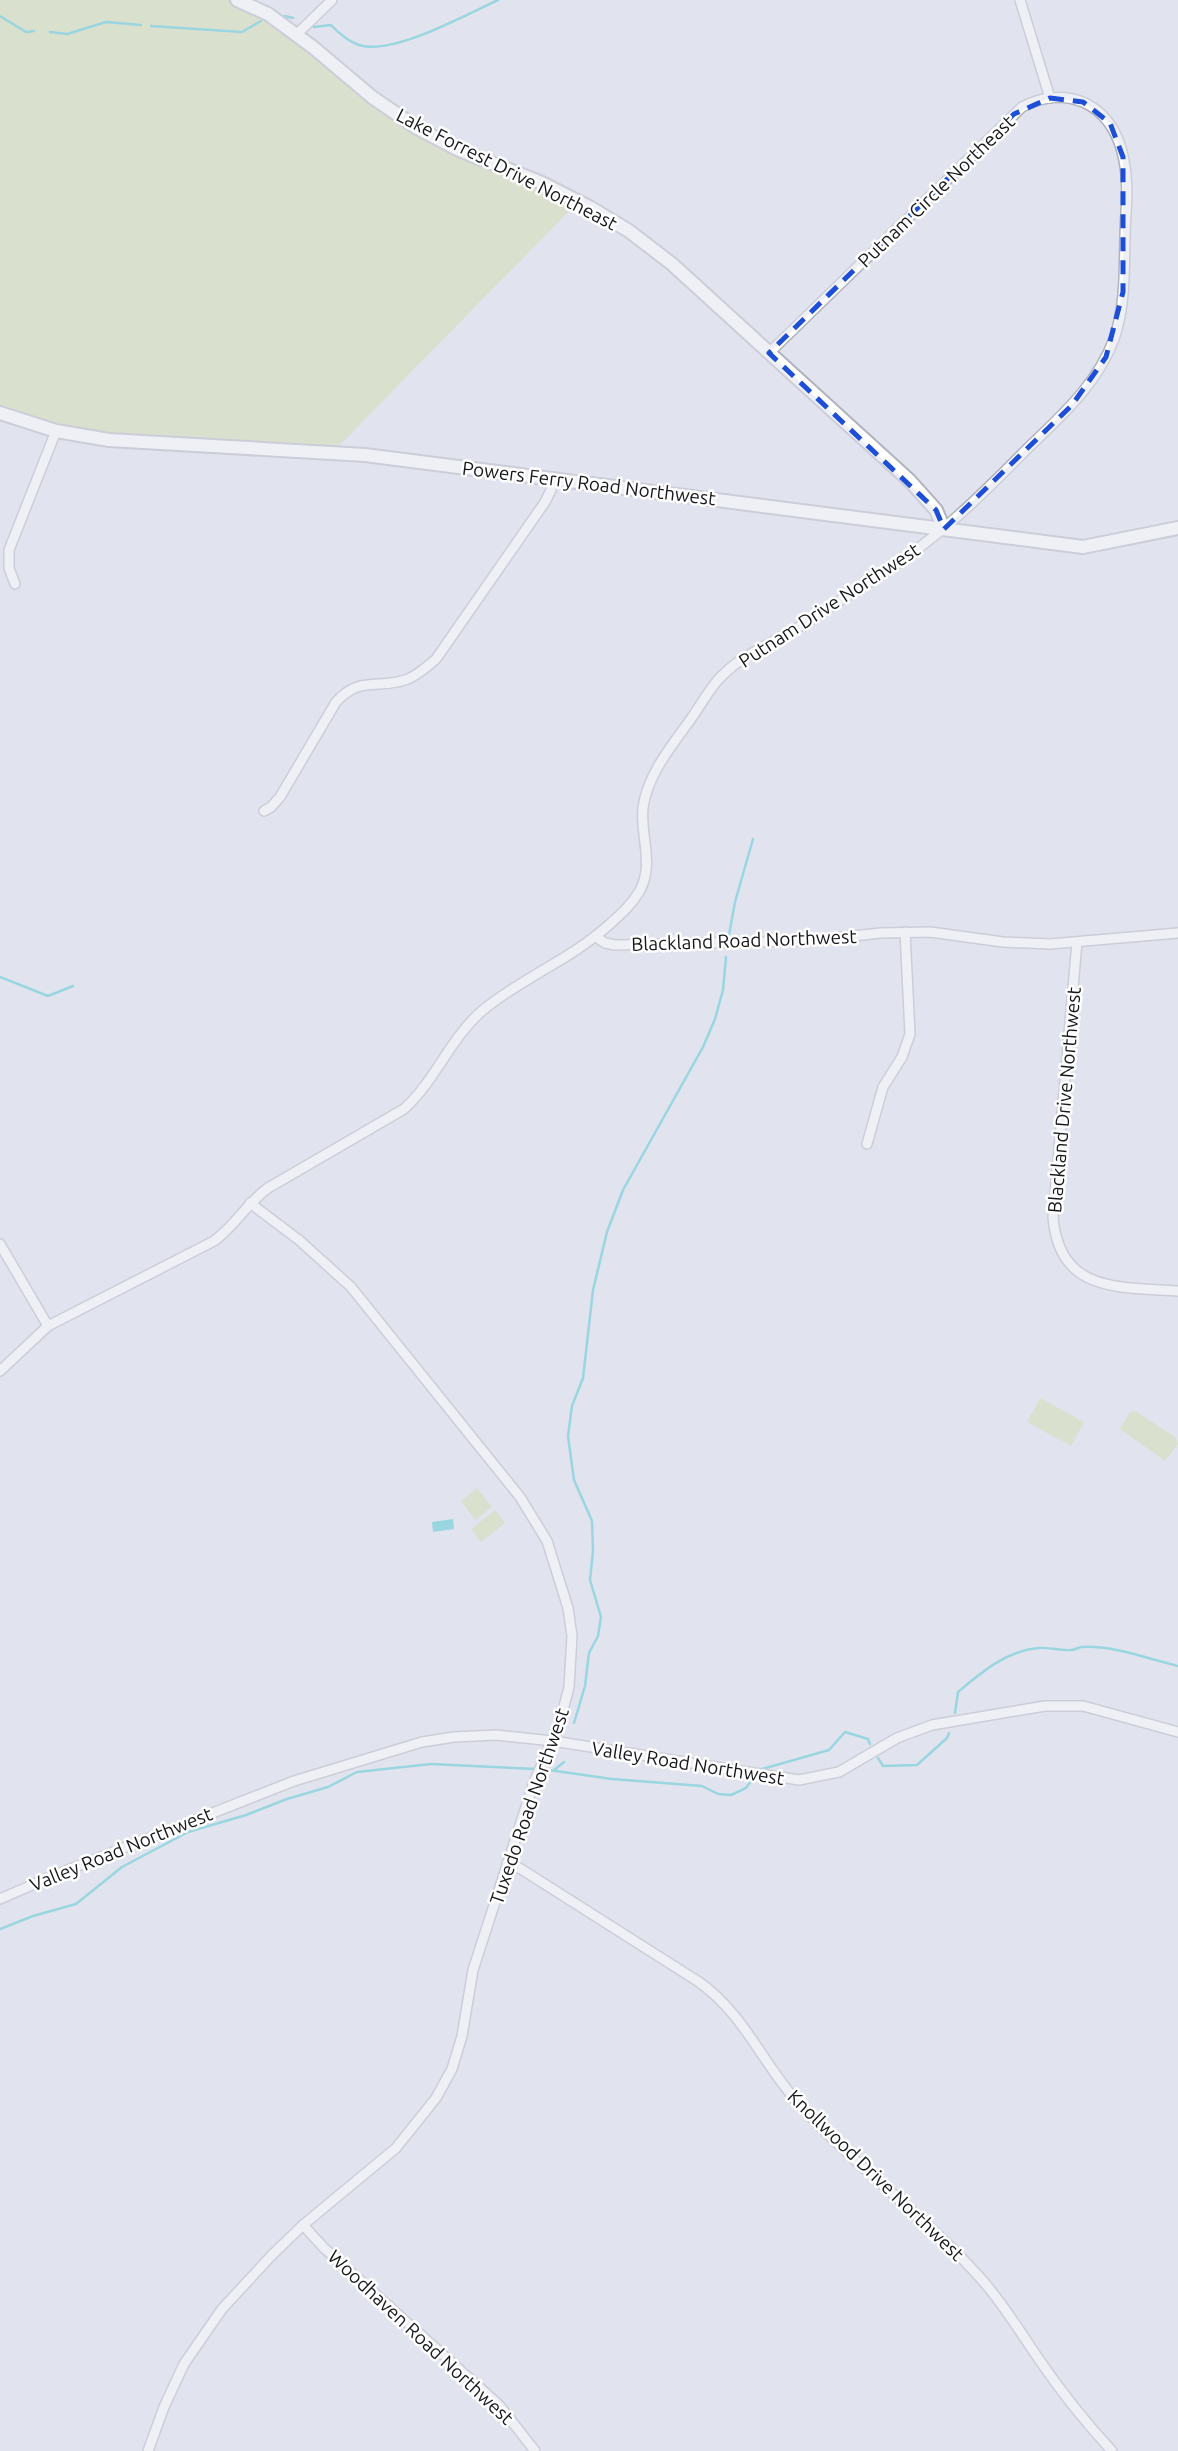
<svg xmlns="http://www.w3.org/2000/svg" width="1178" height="2451" font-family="Ubuntu,sans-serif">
<rect width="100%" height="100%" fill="#e1e4ee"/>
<!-- green -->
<g fill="#d0dba7">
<path d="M 0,0 L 234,0 L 280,23 L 407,126 L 579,201 L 327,458 L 67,436 L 0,418 Z"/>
<path d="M 1040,1398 L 1084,1422 L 1071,1446 L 1027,1422 Z"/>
<path d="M 1135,1411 L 1175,1437 L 1178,1444 L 1165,1461 L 1120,1429 L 1130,1412 Z"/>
<path d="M 477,1488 L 492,1507 L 475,1520 L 461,1501 Z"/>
<path d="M 495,1510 L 505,1523 L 481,1542 L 471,1529 Z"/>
</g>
<!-- water -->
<path fill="#43c5cd" d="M 453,1519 L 454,1529 L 433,1532 L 432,1522 Z"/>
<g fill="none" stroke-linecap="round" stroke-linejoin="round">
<!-- stream -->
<g stroke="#43c5cd" stroke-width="2.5">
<path d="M 0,16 L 26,32 L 34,31"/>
<path d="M 285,16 L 293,18"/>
<path d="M 151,26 L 242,32 L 261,21"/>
<path d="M 314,27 L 331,25 C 338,33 352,44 363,46 C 397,53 465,15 498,0"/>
<path d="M 50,32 L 67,34 L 106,22 L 141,25"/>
<path d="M 729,935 L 735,902 L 753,839"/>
<path d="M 0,977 L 48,996 L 73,986"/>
<path d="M 955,1713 L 958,1692 C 982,1672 1006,1651 1038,1648 C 1049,1647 1061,1651 1071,1650 C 1074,1650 1078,1648 1081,1647 C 1113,1645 1148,1659 1178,1666"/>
<path d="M 574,1723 L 585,1686 L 589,1653 L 598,1636 L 601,1617 L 590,1580 L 593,1551 L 592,1521 L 574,1480 L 568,1436 L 572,1406 L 583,1378 L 593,1290 L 607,1232 L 623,1190 L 703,1047 L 715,1019 L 723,990 L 726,957"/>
<path d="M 878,1758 L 883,1766 L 917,1765 L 947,1738 L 949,1733"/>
<path d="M 542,1769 L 612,1779 L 702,1786 L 718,1794 L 731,1795 L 746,1788 L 751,1781"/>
<path d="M 762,1769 L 829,1750 L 845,1732 L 868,1739 L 870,1744"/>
<path d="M 554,1770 L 564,1762"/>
<path d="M 0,1929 L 33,1916 L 76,1904 L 122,1867 L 188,1832 L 246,1815 L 287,1799 L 328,1787 L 357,1772 L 431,1764 L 536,1769"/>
</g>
<!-- street casing -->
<g stroke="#b0b2bc" stroke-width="12">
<g id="street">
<path d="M 1020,0 L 1050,98"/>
<path d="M 296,35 L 332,0"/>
<path d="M 15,584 L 9,568 L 9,550 L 56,431"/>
<path d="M 264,811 L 271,807 L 280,797 L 336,702 C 360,675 379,690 408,679 C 419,674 427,667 436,659 L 545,502 L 551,490 L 552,477"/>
<path d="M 596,937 L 605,943 L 615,945 L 805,941 L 881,933 L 930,932 L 1003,942 L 1050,944 L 1178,933"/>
<path d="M 1077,942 L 1053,1217 C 1059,1293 1119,1287 1178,1291"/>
<path d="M 867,1144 L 883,1087 L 902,1057 L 910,1034 L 905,932"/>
<path d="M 0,1244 L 48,1326"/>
<path d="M 0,1371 L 48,1326 L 214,1241 C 235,1226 247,1203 268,1188 L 404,1109 C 436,1080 450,1038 483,1010 C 523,977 572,959 611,923 C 622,913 632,904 639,892 C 655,865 640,836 643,808 C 647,774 674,743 693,716 C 701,704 708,692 717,681 C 736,659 763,647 787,634 C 806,623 823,612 841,600 C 877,578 913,554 945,527 C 974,503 1000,476 1027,449 C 1061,416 1097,385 1114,339 C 1128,299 1123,255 1126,213 C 1129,173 1125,121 1083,102 C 1063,94 1041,97 1022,107 L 769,353"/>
<path d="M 507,1863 L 521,1869 L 699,1982 C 745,2015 762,2063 799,2104 C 856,2168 927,2217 983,2281 C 1003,2304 1019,2330 1036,2355 C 1059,2389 1084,2421 1112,2451"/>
<path d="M 0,1899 L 55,1875 L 294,1781 L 422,1742 L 454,1737 L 496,1735 L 553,1741 L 799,1780 L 839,1772 L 897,1738 L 932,1725 L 1045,1706 L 1083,1706 L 1178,1732"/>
<path d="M 303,2225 L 324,2248 L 499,2405 L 535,2451"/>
<path d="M 148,2451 L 164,2407 L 184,2364 L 222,2309 L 272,2255 L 303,2225 L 396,2148 L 436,2098 L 452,2069 L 462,2036 L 473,1970 L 534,1782 L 559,1726 L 569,1687 L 572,1636 L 568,1608 L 547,1541 L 520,1497 L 351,1287 L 299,1240 L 250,1203"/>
</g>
</g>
<!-- secondary casing -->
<g stroke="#b0b2bc" stroke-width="16">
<g id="secondary">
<path d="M 237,0 L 268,14 L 314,48 L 372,97 L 417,128 L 459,150 L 542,183 L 591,208 L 629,231 L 672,264 L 910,481 L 936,510 L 944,529"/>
<path d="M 0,413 L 56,431 L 109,440 L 365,455 L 1083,547 L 1178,528"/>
</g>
</g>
<!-- street -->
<use href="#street" stroke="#fff" stroke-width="9"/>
<!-- secondary -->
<use href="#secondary" stroke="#fff" stroke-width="12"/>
</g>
<!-- marked area -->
<path d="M0 0H1178V2451H0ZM 1050,98 L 1083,102 L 1110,123 L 1123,157 L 1123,292 L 1106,357 L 1072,405 L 944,529 L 936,510 L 769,353 L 1014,114 Z" fill="#e1e4ee" fill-opacity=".55" fill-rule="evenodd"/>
<path fill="none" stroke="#1d4ed8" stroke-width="5" stroke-dasharray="14 9" stroke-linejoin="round" d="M 1050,98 L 1083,102 L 1110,123 L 1123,157 L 1123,292 L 1106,357 L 1072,405 L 944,529 L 936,510 L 769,353 L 1014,114 Z"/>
<g text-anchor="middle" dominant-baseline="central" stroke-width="5" stroke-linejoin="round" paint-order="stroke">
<!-- street labels -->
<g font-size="19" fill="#16171a" stroke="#fff">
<text transform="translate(507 169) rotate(27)">Lake Forrest Drive Northeast</text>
<text transform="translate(936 191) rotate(-44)">Putnam Circle Northeast</text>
<text transform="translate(589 483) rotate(7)">Powers Ferry Road Northwest</text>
<text transform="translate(829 605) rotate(-33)">Putnam Drive Northwest</text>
<text transform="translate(744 940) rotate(-2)">Blackland Road Northwest</text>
<text transform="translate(1064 1100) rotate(-85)">Blackland Drive Northwest</text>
<text transform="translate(688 1763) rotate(9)">Valley Road Northwest</text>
<text transform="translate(529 1806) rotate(-71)">Tuxedo Road Northwest</text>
<text transform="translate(121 1849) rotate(-22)">Valley Road Northwest</text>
<text transform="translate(876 2175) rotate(44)">Knollwood Drive Northwest</text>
<text transform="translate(421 2337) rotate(43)">Woodhaven Road Northwest</text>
</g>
</g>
</svg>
